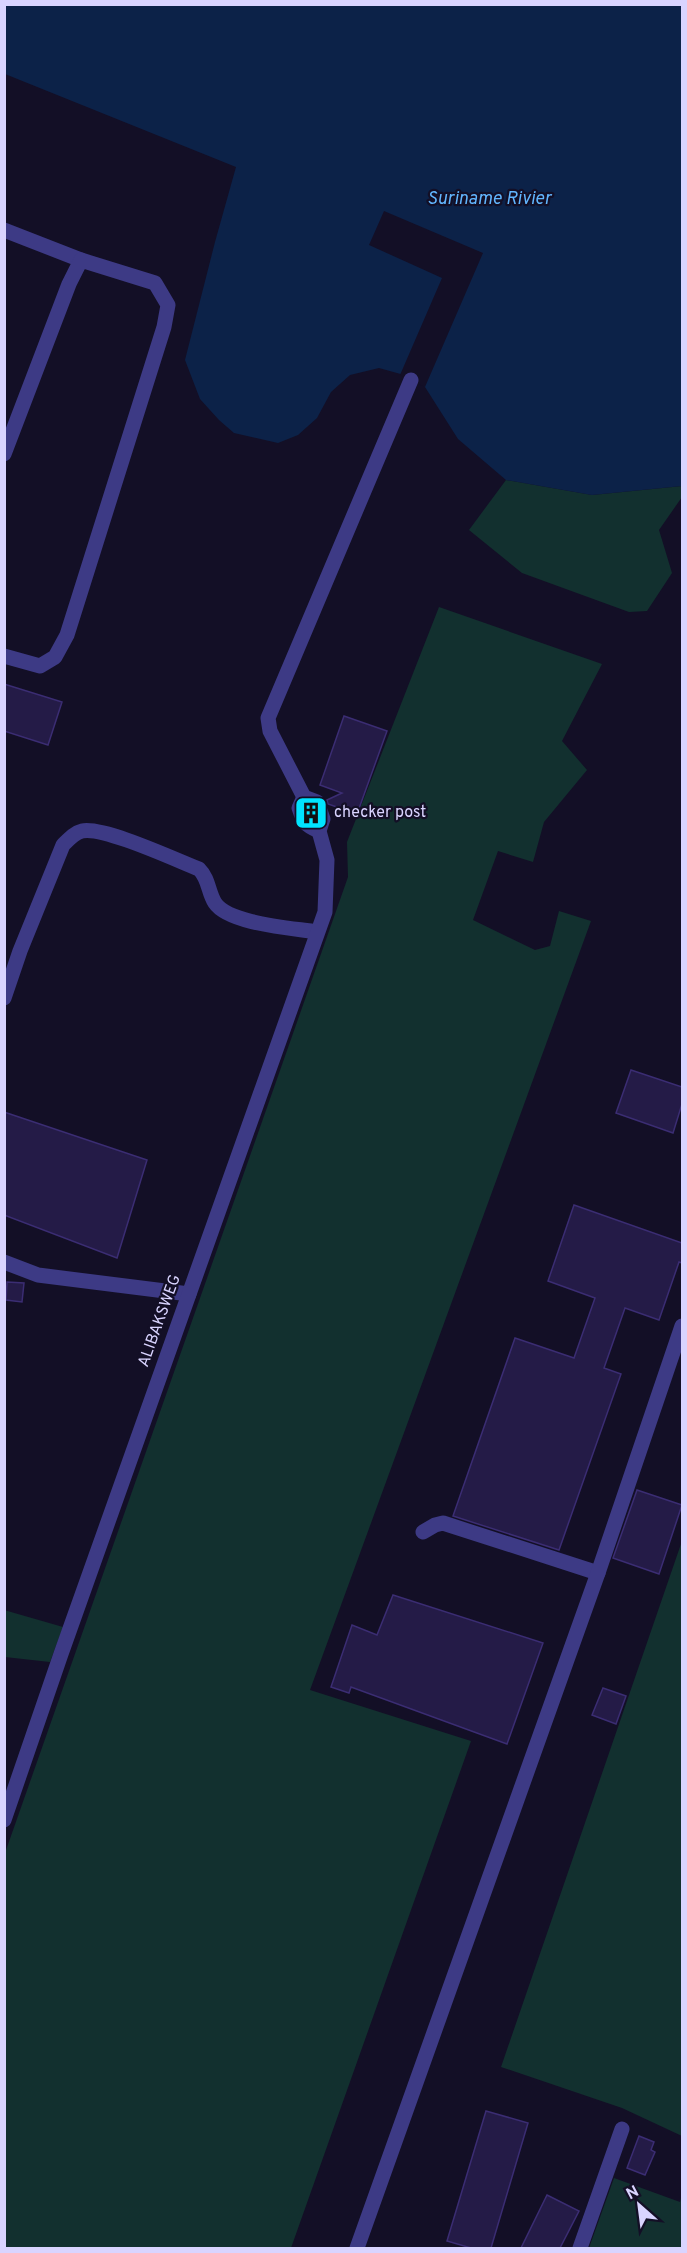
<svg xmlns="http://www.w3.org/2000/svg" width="687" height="2253" font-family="Overpass,sans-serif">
<rect width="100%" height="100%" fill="#130f26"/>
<!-- green -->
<g fill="#12302f">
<path d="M 506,480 L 592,495 L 682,486 L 682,497 L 659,530 L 672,573 L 647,611 L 629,612 L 522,573 L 469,530 Z"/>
<path d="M 439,607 L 602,664 L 562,741 L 587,770 L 544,822 L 533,862 L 498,851 L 473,920 L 535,950 L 550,946 L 559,911 L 591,921 L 310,1690 L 471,1741 L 291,2248 L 5,2248 L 5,1853 L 348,877 L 347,842 Z"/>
<path d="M 682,1541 L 682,2136 L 622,2108 L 501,2067 Z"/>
<path d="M 4,1610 L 63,1627 L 50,1662 L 5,1657 Z"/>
<path d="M 614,2178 L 680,2202 L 682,2194 L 682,2248 L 589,2248 Z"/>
</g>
<!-- water -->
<path fill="#0c2248" d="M 4,5 L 682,5 L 682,486 L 592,495 L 506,480 L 458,439 L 425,387 L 415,378 L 379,368 L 350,375 L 331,392 L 317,418 L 298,435 L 278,443 L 234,433 L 219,420 L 200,399 L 185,360 L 215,242 L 236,167 L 5,74 Z"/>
<!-- pier -->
<path fill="#130f26" d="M 384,211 L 483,253 L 425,387 L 400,375 L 442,278 L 369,245 Z"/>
<!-- building -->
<g fill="#241b47" stroke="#3b2d73" stroke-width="1.5">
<path d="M 4,684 L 62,702 L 48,745 L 4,731 Z"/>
<path d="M 344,716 L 387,731 L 357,814 L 328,804 L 327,800 L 342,793 L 320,785 Z"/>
<path d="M 631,1070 L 682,1087 L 682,1104 L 673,1133 L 616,1113 Z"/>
<path d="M 4,1112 L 147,1160 L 117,1258 L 4,1215 Z"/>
<path d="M 574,1205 L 682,1243 L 682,1263 L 679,1262 L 659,1320 L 625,1308 L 604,1368 L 621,1374 L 559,1550 L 453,1516 L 515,1338 L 574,1358 L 595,1298 L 548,1281 Z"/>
<path d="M 7,1282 L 24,1283 L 22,1302 L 6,1300 Z"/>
<path d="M 637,1490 L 682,1505 L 659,1574 L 613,1558 Z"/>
<path d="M 393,1595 L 543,1643 L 507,1744 L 351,1687 L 349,1693 L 331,1687 L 352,1625 L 377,1635 Z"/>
<path d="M 603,1688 L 626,1696 L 616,1724 L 592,1715 Z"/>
<path d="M 486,2111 L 528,2123 L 491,2248 L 471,2248 L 447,2241 Z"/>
<path d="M 639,2136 L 654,2142 L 651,2150 L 655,2152 L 645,2175 L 627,2168 Z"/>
<path d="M 547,2195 L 579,2211 L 560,2248 L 521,2248 Z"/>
</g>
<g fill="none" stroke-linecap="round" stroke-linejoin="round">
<!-- minor -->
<g stroke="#3d3a85" stroke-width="15">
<path d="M 4,230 L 81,260"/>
<path d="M 4,454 L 69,284 L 81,260 L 155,283 L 168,305 L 164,327 L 67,635 L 55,657 L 40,666 L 4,656"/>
<path d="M 304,797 L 299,808 C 304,823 305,825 319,831"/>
<path d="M 4,998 L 20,951 L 63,845 C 69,839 74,833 82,831 C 103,826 176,860 199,869 C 209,879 208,892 215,903 C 229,924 293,928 317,932"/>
<path d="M 4,1262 L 38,1275 L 189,1294"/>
<path d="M 423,1532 L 435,1525 L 443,1523 L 598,1573"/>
<path d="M 4,1820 L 61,1654 L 325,912 L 327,860 L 319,831 L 323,819 L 317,802 L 304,797 L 270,731 L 268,718 L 411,380"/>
<path d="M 357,2248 L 598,1573 L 682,1326"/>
<path d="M 580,2248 L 622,2129"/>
</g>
</g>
<!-- icons -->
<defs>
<g id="building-square" transform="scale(1.725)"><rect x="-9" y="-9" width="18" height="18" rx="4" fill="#00e5ff" stroke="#130f26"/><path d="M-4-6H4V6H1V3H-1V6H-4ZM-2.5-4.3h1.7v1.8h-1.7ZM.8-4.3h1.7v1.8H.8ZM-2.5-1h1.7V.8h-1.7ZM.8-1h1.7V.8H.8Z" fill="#111"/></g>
</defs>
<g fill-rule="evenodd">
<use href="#building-square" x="311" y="813"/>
</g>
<g text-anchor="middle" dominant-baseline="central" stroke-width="4.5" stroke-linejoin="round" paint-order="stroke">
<!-- poi labels -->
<g font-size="16" fill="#d9d4ff" stroke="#130f26" text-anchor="start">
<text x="334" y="813">checker post</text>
</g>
<!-- street labels -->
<g font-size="16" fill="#d9d4ff" stroke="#130f26">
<text transform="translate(160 1321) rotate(-70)">ALIBAKSWEG</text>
</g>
<!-- water labels -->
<g font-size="18" font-style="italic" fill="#62b6ff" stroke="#130f26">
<text x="489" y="199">Suriname Rivier</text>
</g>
</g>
<!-- border -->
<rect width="687" height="2253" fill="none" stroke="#d9d4ff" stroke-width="12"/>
<!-- north arrow -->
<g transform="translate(639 2205) rotate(332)" stroke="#130f26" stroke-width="4.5" paint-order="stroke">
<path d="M0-4.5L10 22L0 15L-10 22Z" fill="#d9d4ff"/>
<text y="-9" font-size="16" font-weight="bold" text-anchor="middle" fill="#d9d4ff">N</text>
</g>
</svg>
